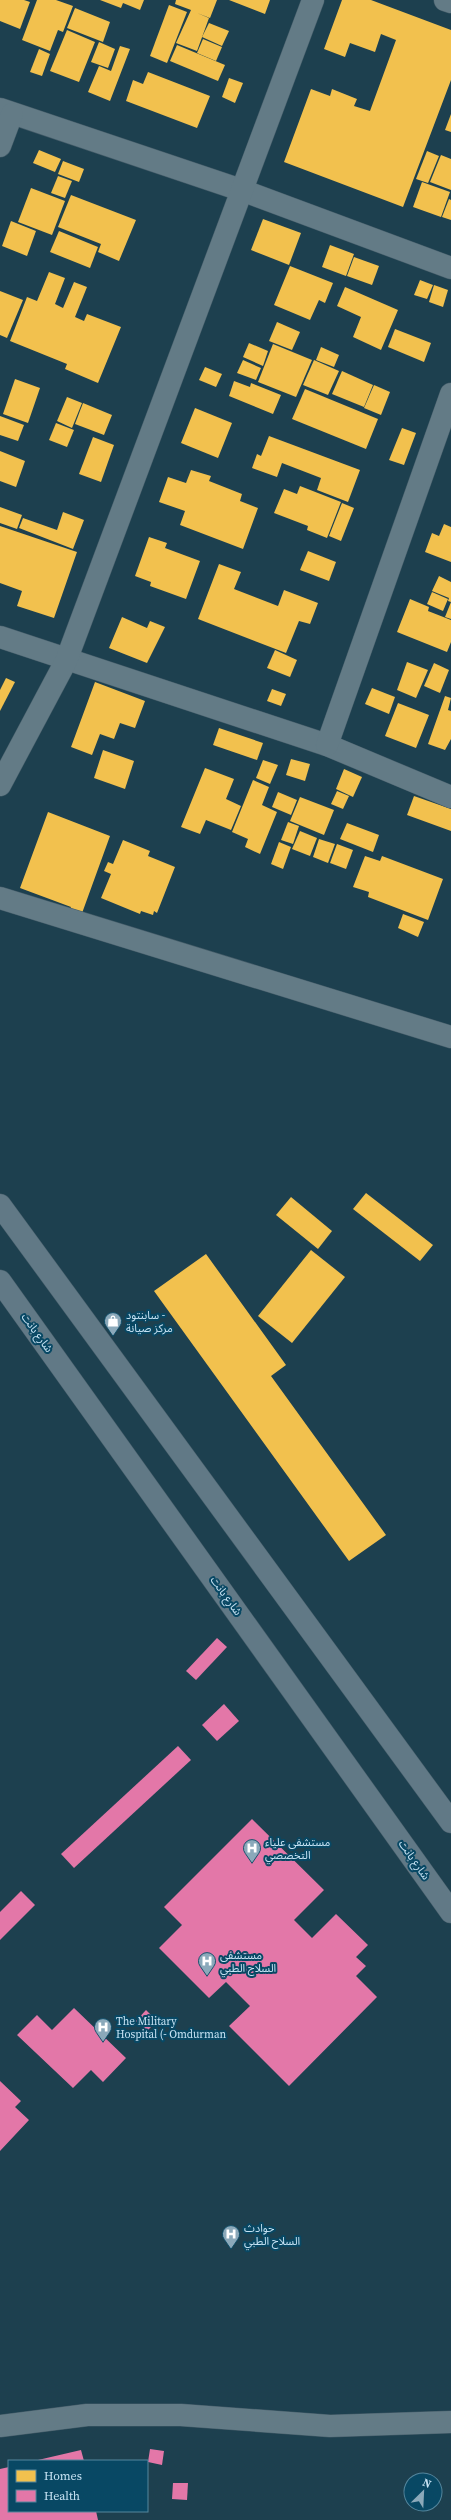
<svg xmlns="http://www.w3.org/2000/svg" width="451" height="2520" font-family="'Source Serif 4','Noto Sans Arabic',serif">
<rect width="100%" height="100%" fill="#1d404f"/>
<!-- homes -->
<g fill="#f2c14e">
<path d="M 0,0 L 24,0 L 30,2 L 20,29 L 0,21 Z"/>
<path d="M 37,0 L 56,0 L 73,6 L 63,32 L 58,30 L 50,51 L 22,40 Z"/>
<path d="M 100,0 L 144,0 L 140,10 L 123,3 L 121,8 Z"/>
<path d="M 176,0 L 217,0 L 210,18 L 197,13 L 209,18 L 197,51 L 176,43 L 191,10 L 175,4 Z"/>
<path d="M 229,0 L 270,0 L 265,14 Z"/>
<path d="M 342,0 L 371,0 L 451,30 L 451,80 L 403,207 L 284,162 L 311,89 L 330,96 L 332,89 L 357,99 L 354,106 L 370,111 L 396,40 L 381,34 L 375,52 L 350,43 L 345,57 L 324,49 Z"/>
<path d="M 169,5 L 187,12 L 167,63 L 150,56 Z"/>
<path d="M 75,8 L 110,22 L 103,42 L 67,28 Z"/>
<path d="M 209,23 L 229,31 L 222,46 L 202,37 Z"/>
<path d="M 67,30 L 95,42 L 79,82 L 50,71 Z"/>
<path d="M 203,39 L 222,47 L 216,61 L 197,53 Z"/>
<path d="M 99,42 L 115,49 L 108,68 L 91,62 Z"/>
<path d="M 177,45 L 225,65 L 218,81 L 170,61 Z"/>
<path d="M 120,46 L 130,49 L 110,101 L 88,92 L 99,66 L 111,71 Z"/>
<path d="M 39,49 L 50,54 L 42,76 L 30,72 Z"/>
<path d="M 148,72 L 210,96 L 197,128 L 126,101 L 133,80 L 143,84 Z"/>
<path d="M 229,78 L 243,83 L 235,103 L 222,97 Z"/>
<path d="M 451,114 L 451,132 L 445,130 Z"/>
<path d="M 39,150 L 61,159 L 55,172 L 33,163 Z"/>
<path d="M 427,151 L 439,156 L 428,183 L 416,179 Z"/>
<path d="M 441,155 L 451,159 L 451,190 L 430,182 Z"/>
<path d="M 63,161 L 84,169 L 79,182 L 58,174 Z"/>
<path d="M 58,176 L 72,181 L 65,198 L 51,193 Z"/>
<path d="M 422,182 L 450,192 L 441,217 L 413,207 Z"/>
<path d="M 31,188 L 65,201 L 52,235 L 18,222 Z"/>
<path d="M 71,195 L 136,220 L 119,261 L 98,252 L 101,244 L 58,227 Z"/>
<path d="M 449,199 L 451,200 L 451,220 L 442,217 Z"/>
<path d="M 263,219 L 301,233 L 289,265 L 251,250 Z"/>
<path d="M 11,221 L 36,231 L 27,256 L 2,246 Z"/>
<path d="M 59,231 L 98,247 L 90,268 L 50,252 Z"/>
<path d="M 330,245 L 354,254 L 346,276 L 322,267 Z"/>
<path d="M 354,257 L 379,266 L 372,285 L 347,276 Z"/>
<path d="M 290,266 L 333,283 L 325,303 L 319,300 L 310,320 L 274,305 Z"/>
<path d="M 49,272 L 65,278 L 55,304 L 63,308 L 74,282 L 87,287 L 75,317 L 84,321 L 87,314 L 121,327 L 98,383 L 65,369 L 67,364 L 10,341 L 27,297 L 37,301 Z"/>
<path d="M 420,280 L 433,285 L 427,299 L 414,295 Z"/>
<path d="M 434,285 L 448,290 L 443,307 L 429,302 Z"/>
<path d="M 345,287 L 398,310 L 381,350 L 353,337 L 361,317 L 337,306 Z"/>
<path d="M 0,291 L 23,300 L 7,338 L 0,335 Z"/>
<path d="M 277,322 L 300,332 L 292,350 L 269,341 Z"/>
<path d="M 395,329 L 431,343 L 424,362 L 388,347 Z"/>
<path d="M 249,343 L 268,351 L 263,366 L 243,357 Z"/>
<path d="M 273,344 L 312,360 L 296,397 L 258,382 Z"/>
<path d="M 321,347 L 339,355 L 334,367 L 316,360 Z"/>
<path d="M 243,360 L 261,368 L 256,380 L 237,373 Z"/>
<path d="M 314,360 L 339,371 L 328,395 L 303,385 Z"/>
<path d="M 205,367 L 222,374 L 216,387 L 199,380 Z"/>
<path d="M 342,371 L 373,385 L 364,407 L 332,394 Z"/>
<path d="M 15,379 L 40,388 L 28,423 L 3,414 Z"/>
<path d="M 234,381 L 250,387 L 251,383 L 281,395 L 273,414 L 229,396 Z"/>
<path d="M 374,385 L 390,392 L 381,415 L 364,408 Z"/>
<path d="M 305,389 L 378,419 L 366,449 L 292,419 Z"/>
<path d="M 67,397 L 82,403 L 72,428 L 57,421 Z"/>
<path d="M 83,403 L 112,415 L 104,435 L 75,424 Z"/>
<path d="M 195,408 L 232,423 L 218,458 L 181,443 Z"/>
<path d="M 0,416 L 24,425 L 18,441 L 0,435 Z"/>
<path d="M 56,423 L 74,430 L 67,447 L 49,440 Z"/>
<path d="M 402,428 L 416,433 L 404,465 L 389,460 Z"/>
<path d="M 269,436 L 360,470 L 348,502 L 317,490 L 321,478 L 282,463 L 277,477 L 252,468 L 257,454 L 261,456 Z"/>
<path d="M 93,437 L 114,445 L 101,482 L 79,474 Z"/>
<path d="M 0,451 L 25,461 L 16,487 L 0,481 Z"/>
<path d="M 191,470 L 211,476 L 209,481 L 242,494 L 240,501 L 258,508 L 243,549 L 180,525 L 185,511 L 159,502 L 168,477 L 186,483 Z"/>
<path d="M 300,486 L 341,502 L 327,538 L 307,530 L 308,526 L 274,513 L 284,489 L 297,494 Z"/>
<path d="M 342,503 L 354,508 L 341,541 L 329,536 Z"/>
<path d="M 0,507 L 22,515 L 17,529 L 0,523 Z"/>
<path d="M 63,512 L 84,520 L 73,549 L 19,528 L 23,518 L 57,530 Z"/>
<path d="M 444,524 L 451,527 L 451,562 L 425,552 L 432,533 L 439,536 Z"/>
<path d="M 0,526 L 77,552 L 54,618 L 17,606 L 22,591 L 0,583 Z"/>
<path d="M 149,537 L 167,543 L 165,548 L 200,561 L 186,599 L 150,586 L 151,582 L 135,576 Z"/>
<path d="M 308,551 L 336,562 L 329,581 L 300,570 Z"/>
<path d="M 219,564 L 241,572 L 234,589 L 278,606 L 284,590 L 318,603 L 310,624 L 299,621 L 286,653 L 198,619 Z"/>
<path d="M 439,576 L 451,582 L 451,602 L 448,601 L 449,598 L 432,591 Z"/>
<path d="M 432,592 L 448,599 L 443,611 L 427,604 Z"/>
<path d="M 410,599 L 429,607 L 428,611 L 451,620 L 451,642 L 447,652 L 397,632 Z"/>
<path d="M 451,602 L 451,619 L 445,617 Z"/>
<path d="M 122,617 L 147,628 L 150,621 L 165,627 L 147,663 L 109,648 Z"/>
<path d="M 275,650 L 297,660 L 290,677 L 267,668 Z"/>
<path d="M 407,662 L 428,670 L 416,698 L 397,690 Z"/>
<path d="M 434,663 L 449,670 L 440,693 L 424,686 Z"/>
<path d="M 6,678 L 15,682 L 0,711 L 0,690 Z"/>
<path d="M 95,682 L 145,701 L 135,728 L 120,723 L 114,739 L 100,734 L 92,755 L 71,747 Z"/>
<path d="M 372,688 L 395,697 L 389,714 L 365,704 Z"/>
<path d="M 272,689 L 286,694 L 281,706 L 267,701 Z"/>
<path d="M 445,696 L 451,698 L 448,710 L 451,711 L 451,739 L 445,750 L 428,744 Z"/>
<path d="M 398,703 L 429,715 L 416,748 L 385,736 Z"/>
<path d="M 219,728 L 263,743 L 257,760 L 213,745 Z"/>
<path d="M 103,750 L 134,761 L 125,789 L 94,778 Z"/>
<path d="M 291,759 L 310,764 L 305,781 L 286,775 Z"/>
<path d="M 263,760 L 278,765 L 270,784 L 256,778 Z"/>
<path d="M 205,768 L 234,779 L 226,799 L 241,806 L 231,830 L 206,820 L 200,834 L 181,827 Z"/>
<path d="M 344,769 L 362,777 L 353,797 L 336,789 Z"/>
<path d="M 253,780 L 269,787 L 262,805 L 277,812 L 260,854 L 245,847 L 248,839 L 232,832 Z"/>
<path d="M 337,791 L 349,796 L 343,809 L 331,804 Z"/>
<path d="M 278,792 L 297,800 L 291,815 L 272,807 Z"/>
<path d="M 414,796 L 451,809 L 451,831 L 407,815 Z"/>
<path d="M 300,797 L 334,810 L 324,835 L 290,821 Z"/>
<path d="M 48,812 L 110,836 L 81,916 L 69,912 L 71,907 L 20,888 Z"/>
<path d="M 288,822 L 299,826 L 293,844 L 281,840 Z"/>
<path d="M 347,823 L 379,835 L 373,852 L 340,839 Z"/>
<path d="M 300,831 L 317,838 L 310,856 L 292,849 Z"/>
<path d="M 319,839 L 335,844 L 328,863 L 313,857 Z"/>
<path d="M 123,840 L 150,851 L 148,856 L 175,867 L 157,913 L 154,911 L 153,915 L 141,911 L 140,914 L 101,898 L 111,874 L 104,871 L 108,862 L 113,864 Z"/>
<path d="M 279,842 L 291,847 L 283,869 L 271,864 Z"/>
<path d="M 337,844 L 353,850 L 346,869 L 330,863 Z"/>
<path d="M 365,856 L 380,861 L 382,856 L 443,879 L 428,920 L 368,897 L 369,892 L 353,887 Z"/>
<path d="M 403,914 L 424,922 L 418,937 L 398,928 Z"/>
<path d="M 366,1193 L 433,1245 L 420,1261 L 353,1209 Z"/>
<path d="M 291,1197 L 332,1231 L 318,1249 L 276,1215 Z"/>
<path d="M 311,1250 L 345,1277 L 292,1343 L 258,1316 Z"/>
<path d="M 206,1254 L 286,1365 L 271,1376 L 386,1535 L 349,1561 L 154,1291 Z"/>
</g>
<!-- health -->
<g fill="#e377a8">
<path d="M 217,1638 L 227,1647 L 196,1680 L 186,1671 Z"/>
<path d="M 224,1704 L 239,1721 L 217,1741 L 202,1725 Z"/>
<path d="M 178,1746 L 191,1760 L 74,1868 L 61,1854 Z"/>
<path d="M 252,1819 L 324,1890 L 294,1920 L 312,1938 L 336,1914 L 368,1945 L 356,1957 L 366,1966 L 356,1976 L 377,1997 L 289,2086 L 229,2026 L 250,2006 L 226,1982 L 209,1998 L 159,1948 L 182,1925 L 164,1907 Z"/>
<path d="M 21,1891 L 35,1905 L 0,1940 L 0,1912 Z"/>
<path d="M 74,2008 L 126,2058 L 103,2082 L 91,2070 L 73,2088 L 17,2035 L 37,2015 L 52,2030 Z"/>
<path d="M 146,2010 L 157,2021 L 147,2031 L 136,2021 Z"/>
<path d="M 0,2081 L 21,2101 L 15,2107 L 29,2120 L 0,2151 Z"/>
<path d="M 150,2449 L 164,2451 L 162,2465 L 148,2462 Z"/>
<path d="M 81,2450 L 84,2461 L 39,2461 L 38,2460 Z"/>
<path d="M 9,2467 L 9,2511 L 96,2511 L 98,2520 L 0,2520 L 0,2469 Z"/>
<path d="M 173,2483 L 188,2483 L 187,2500 L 172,2499 Z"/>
</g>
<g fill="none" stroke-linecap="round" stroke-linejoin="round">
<!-- street casing -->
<g stroke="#435b68" stroke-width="23">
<g id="street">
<path d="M 445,0 L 451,2"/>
<path d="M 0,109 L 244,191 L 451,268"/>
<path d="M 0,146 L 12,114"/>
<path d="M 0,637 L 327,745 L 451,797"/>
<path d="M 327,745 L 451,394"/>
<path d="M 0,785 L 66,661 L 313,0"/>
<path d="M 0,898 L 451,1037"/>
<path d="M 0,2426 L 87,2415 L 181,2415 L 330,2426 L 451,2422"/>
</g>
</g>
<!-- secondary casing -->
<g stroke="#435b68" stroke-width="23">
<g id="secondary">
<path d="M 0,1205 L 451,1822"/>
<path d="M 0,1281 L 451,1912"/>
</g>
</g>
<!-- street -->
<use href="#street" stroke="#637b86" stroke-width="22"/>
<!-- secondary -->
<use href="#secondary" stroke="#617986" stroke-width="22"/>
</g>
<!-- icons -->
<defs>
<g id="shop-pin" transform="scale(0.9)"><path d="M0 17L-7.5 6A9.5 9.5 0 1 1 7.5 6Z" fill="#8ba9ba" stroke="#084864"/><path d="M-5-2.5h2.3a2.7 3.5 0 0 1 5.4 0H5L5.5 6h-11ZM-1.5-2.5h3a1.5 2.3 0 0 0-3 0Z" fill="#fff"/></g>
<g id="hospital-pin" transform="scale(0.9)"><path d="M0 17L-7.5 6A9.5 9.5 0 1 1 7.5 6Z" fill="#8ba9ba" stroke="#084864"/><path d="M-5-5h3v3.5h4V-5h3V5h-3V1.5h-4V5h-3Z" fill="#fff"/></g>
</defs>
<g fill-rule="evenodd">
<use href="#shop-pin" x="113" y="1321"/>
<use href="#hospital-pin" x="252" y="1848"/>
<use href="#hospital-pin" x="207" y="1961"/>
<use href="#hospital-pin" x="103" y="2027"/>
<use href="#hospital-pin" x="231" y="2234"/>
</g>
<g text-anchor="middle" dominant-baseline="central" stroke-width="4" stroke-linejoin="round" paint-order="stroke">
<!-- poi labels -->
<g font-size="11" fill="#c6e2f3" stroke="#084864" text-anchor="start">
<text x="126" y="1315">سابنتود -<tspan x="126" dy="13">مركز صيانة</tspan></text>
<text x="265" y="1842">مستشفى علياء<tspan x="265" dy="13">التخصصي</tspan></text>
<text x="220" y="1955">مستشفى<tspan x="220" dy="13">السلاح الطبي</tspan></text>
<text x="116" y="2021">The Military<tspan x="116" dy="13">Hospital (- Omdurman</tspan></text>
<text x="244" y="2228">حوادث<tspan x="244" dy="13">السلاح الطبي</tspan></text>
</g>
<!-- street labels -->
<g font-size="11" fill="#c6e2f3" stroke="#084864">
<text transform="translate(37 1333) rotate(54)">شارع بانت</text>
<text transform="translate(226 1596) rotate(54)">شارع بانت</text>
<text transform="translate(414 1860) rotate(55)">شارع بانت</text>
</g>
</g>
<!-- legend -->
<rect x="8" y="2460" width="140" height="52" fill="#084864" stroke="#54869d"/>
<rect x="16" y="2470" width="20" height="12" fill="#f2c14e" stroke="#54869d"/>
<text x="44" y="2480" font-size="12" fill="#c6e2f3">Homes</text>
<rect x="16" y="2490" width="20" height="12" fill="#e377a8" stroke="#54869d"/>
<text x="44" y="2500" font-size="12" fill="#c6e2f3">Health</text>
<!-- north arrow -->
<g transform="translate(423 2492) rotate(24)"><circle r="19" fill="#084864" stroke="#54869d"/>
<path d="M0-3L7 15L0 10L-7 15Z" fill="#8ba9ba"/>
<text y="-6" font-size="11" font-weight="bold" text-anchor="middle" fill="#c6e2f3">N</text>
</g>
</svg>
